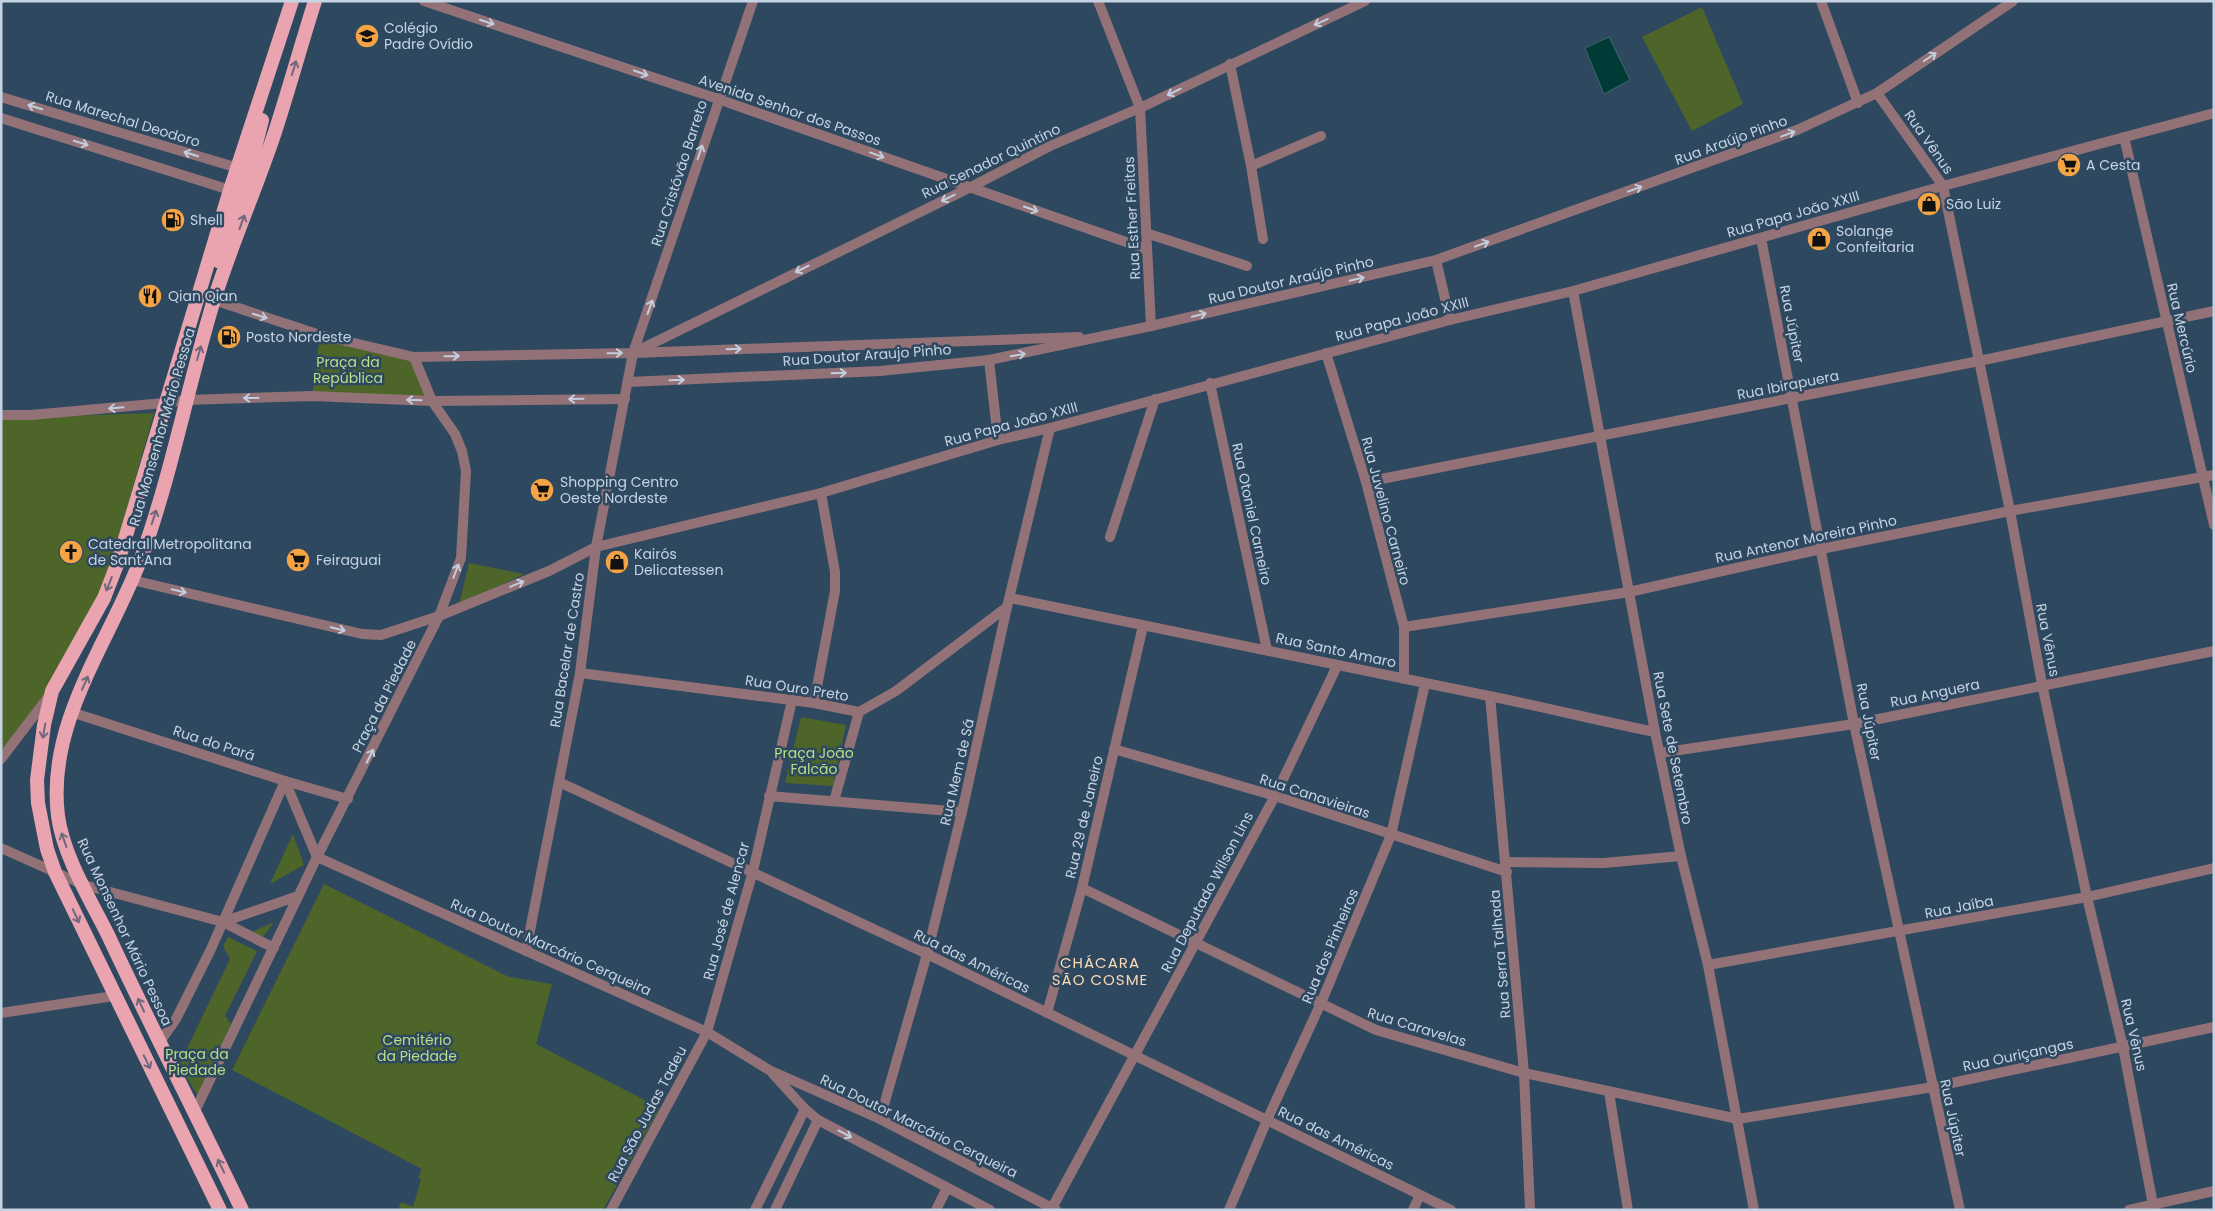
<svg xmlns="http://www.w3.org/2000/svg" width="2215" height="1211" font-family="Poppins,sans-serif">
<rect width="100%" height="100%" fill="#2e4860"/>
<!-- green -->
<g fill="#4d6528">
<path d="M 1702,7 L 1743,104 L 1692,131 L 1642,37 Z"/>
<path d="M 320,335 L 414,357 L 432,401 L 312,396 Z"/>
<path d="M 154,413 L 107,579 L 50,688 L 1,753 L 1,418 Z"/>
<path d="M 469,563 L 524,574 L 459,605 Z"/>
<path d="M 801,717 L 846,725 L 833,786 L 785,783 Z"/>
<path d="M 293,834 L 304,865 L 270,884 Z"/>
<path d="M 324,884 L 509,977 L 552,984 L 536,1044 L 660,1108 L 603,1210 L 398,1210 L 401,1202 L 413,1207 L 421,1179 L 418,1178 L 422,1169 L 232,1070 Z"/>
<path d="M 274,922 L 263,937 L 252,932 Z"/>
<path d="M 228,937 L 257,951 L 225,1016 L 231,1024 L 198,1096 L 179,1065 L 230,959 L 223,946 Z"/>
</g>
<!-- water -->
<path fill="#003a36" stroke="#3b686a" d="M 1609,37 L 1630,80 L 1604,94 L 1585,48 Z"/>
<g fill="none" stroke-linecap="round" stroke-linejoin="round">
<!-- minor -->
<g stroke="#927277" stroke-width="10">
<path d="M 1098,1 L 1140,108 L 1151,326"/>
<path d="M 1821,1 L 1858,103"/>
<path d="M 1230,64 L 1251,166 L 1263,239"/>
<path d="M 1877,93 L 1943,186 L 2010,511 L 2042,684 L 2087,897 L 2123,1047 L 2154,1210"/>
<path d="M 2124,137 L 2214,525"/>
<path d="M 1251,166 L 1321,136"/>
<path d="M 1146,233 L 1247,266"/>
<path d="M 1761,238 L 1854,724 L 1960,1210"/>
<path d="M 1436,260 L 1450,320"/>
<path d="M 1573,291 L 1655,732 L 1681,856 L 1708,965 L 1754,1210"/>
<path d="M 634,353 L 1079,337"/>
<path d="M 1326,353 L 1366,482 L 1404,627 L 1404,679"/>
<path d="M 989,360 L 998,440"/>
<path d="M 628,382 L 880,371 L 989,360 L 1151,326 L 1436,260 L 1797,130 L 1877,93 L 2013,1"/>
<path d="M 1210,383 L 1267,650"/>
<path d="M 1366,482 L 1979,361 L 2214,311"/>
<path d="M 1110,537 L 1155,399"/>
<path d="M 1010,598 C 1169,632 1329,664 1489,696 C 1544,707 1600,721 1655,732"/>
<path d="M 1404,627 L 1629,592 L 1821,549 L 2010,511 L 2214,475"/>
<path d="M 580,673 L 814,703 L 859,712 L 896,691 L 1007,607"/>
<path d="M 1490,696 L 1524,1073 L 1530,1210"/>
<path d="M 814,703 L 835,591 L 835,572 L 821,493"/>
<path d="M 1114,749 L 1275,796 L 1507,872"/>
<path d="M 1660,753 L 1854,724 L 2214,651"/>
<path d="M 559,782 L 927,954 L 1451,1210"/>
<path d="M 769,796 L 962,812"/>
<path d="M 834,801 L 859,712"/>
<path d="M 1507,862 L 1604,863 L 1681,856"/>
<path d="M 1082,888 L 1376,1030 L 1524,1073 L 1738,1119 L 1933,1087 L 2214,1027"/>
<path d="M 526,951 L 580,673 L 596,547 L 633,353 L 753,1"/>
<path d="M 1708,965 L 2087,897 L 2214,868"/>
<path d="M 1,1013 L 114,996"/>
<path d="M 1047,1013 L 1082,888 L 1143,626"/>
<path d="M 159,1043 L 176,1019 L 211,949 L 285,781 L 348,799"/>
<path d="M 1609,1092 L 1628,1210"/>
<path d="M 880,1119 L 927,954 L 962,812 L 1007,607 L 1050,428"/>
<path d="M 1052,1208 L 1275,796 L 1337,666"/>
<path d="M 611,1210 L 707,1032 L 753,871 L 792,700"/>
<path d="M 755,1210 L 805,1109"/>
<path d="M 775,1210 L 818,1120"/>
<path d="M 936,1210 L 947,1188"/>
<path d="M 1229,1210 L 1267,1120 L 1321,1003 L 1391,835 L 1425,684"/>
<path d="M 1413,1210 L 1420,1195"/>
<path d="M 2129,1210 L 2214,1191"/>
</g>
<!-- tertiary -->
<g stroke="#927277" stroke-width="10">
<path d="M 424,1 L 718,99 L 1146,249"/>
<path d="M 1,97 L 238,168"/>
<path d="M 1,118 L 230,190"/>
<path d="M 214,300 L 320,335 L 414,357 L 633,353 L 969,188 L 1050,146 L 1140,108 L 1365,1"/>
<path d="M 1,415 L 31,415 L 164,403 L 186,400 L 312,396 L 432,401 L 625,399"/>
<path d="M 132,580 L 362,634 L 381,635 L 439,616 L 549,571 L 596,547 L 821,493 L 998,440 L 1050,428 L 1450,320 L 1573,291 L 1943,186 L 2214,113"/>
<path d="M 71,712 L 285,781 L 317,857 L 707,1032 L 769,1070 L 880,1119 L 1056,1210"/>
<path d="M 1,759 L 49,696"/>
<path d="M 1,848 L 84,885 L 223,922 L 298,896"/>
<path d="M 223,922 L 274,948"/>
<path d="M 773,1074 L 805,1109 L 818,1120 L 990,1210"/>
<path d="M 195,1111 L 317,857 L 439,616 L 461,558 L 466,471 L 462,451 L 455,434 L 432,401 L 414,357"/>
</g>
<!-- trunk -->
<g stroke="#eaa4b0" stroke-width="14">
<path d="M 218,261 L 252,160 L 262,120"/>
<path d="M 220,1210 L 55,872 L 47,849 L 38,803 L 37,780 L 44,725 L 52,691 L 104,598 L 118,562 L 230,190 L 292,1"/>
<path d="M 242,1210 C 198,1118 151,1027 108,935 C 90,899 63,855 58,816 C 46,720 112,639 143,553 C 172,471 188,386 213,303 C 231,245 256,189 275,132 C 289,89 301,45 315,1"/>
</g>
</g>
<!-- one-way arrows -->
<defs><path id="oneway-shaft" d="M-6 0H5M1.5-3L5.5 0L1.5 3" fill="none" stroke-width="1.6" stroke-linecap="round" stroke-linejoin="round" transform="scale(1.25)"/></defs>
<g stroke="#c2cedd">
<use href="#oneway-shaft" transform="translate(487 22) rotate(18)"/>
<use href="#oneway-shaft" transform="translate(1321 22) rotate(155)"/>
<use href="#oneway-shaft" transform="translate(1930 57) rotate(-34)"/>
<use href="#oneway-shaft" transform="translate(641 73) rotate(19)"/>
<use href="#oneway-shaft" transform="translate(1174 92) rotate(154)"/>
<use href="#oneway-shaft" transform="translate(35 107) rotate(-163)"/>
<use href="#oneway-shaft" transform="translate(1788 134) rotate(-20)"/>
<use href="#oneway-shaft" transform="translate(81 143) rotate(17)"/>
<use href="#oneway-shaft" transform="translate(700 152) rotate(-72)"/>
<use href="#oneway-shaft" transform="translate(191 154) rotate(-163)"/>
<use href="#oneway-shaft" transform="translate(877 155) rotate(20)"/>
<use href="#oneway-shaft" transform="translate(1635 189) rotate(-20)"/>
<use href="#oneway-shaft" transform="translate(948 198) rotate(154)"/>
<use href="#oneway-shaft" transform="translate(1031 209) rotate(19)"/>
<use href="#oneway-shaft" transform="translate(1482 244) rotate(-20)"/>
<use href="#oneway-shaft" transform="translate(802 269) rotate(154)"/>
<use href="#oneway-shaft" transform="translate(1357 279) rotate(-13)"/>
<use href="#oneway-shaft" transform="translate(650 307) rotate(-70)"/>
<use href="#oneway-shaft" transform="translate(1199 315) rotate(-13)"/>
<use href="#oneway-shaft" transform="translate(260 316) rotate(18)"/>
<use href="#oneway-shaft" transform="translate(734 349) rotate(-2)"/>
<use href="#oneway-shaft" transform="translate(615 353) rotate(-1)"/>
<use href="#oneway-shaft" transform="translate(1018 355) rotate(-10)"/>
<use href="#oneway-shaft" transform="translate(452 356) rotate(-1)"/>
<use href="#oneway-shaft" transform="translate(839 373) rotate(-2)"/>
<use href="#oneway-shaft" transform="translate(677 380) rotate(-2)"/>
<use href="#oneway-shaft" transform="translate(251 398) rotate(179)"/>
<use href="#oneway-shaft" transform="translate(576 399) rotate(179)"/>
<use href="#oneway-shaft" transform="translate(414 400) rotate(-178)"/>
<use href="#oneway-shaft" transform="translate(116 408) rotate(175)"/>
<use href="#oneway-shaft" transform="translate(456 571) rotate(-69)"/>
<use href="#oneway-shaft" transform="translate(517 584) rotate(-22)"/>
<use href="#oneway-shaft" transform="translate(179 591) rotate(14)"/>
<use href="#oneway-shaft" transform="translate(338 629) rotate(13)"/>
<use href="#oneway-shaft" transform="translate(370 756) rotate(-63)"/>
<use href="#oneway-shaft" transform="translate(845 1134) rotate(28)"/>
</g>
<g stroke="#70687c">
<use href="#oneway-shaft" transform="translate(294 68) rotate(-73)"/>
<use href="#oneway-shaft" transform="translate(242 222) rotate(-70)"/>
<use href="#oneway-shaft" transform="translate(199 353) rotate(-74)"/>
<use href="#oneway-shaft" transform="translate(154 517) rotate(-72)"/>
<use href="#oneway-shaft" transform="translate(109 584) rotate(112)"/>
<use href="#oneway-shaft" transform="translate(85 683) rotate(-66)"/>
<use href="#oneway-shaft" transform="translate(44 731) rotate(100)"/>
<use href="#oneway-shaft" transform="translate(64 840) rotate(-109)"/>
<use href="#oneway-shaft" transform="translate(76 916) rotate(65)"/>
<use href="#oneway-shaft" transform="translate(141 1005) rotate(-115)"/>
<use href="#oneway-shaft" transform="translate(147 1062) rotate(64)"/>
<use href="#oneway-shaft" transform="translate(221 1166) rotate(-116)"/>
</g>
<!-- icons -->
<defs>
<g id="school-disc" transform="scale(1.25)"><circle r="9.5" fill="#f4a444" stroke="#2e4860"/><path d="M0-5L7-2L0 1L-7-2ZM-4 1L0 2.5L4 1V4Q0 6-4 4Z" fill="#111"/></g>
<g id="supermarket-disc" transform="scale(1.25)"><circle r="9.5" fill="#f4a444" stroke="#2e4860"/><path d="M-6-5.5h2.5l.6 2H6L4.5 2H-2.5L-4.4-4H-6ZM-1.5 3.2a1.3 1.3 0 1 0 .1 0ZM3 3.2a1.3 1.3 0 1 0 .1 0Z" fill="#111"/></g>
<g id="shop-disc" transform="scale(1.25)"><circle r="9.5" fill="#f4a444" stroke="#2e4860"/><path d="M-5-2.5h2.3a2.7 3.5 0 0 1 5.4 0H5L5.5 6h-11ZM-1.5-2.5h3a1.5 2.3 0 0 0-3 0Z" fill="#111"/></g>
<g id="fuel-disc" transform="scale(1.25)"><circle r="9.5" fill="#f4a444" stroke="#2e4860"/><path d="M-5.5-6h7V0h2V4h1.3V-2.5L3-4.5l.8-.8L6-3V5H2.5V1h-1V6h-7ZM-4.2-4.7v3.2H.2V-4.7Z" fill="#111"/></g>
<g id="restaurant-disc" transform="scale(1.25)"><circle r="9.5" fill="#f4a444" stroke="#2e4860"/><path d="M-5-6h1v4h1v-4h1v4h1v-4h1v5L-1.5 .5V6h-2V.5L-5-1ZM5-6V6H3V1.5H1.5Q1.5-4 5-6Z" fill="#111"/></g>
<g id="church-disc" transform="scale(1.25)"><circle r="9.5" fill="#f4a444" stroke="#2e4860"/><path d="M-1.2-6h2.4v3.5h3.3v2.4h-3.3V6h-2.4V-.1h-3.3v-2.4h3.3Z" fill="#111"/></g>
</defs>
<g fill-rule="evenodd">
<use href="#school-disc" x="367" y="36"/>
<use href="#supermarket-disc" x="2069" y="165"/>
<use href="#shop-disc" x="1929" y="204"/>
<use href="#fuel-disc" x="173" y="220"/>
<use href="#shop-disc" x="1819" y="239"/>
<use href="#restaurant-disc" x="150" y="296"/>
<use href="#fuel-disc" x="229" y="337"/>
<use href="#supermarket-disc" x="542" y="490"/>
<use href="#church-disc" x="71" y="552"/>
<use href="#supermarket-disc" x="298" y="560"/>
<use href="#shop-disc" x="617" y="562"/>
</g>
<g text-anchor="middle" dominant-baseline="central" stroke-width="5" stroke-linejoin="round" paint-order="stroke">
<!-- poi labels -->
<g font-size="14" fill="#c5d3e2" stroke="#2e4860" text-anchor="start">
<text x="384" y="28">Colégio<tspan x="384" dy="16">Padre Ovídio</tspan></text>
<text x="2086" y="165">A Cesta</text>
<text x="1946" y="204">São Luiz</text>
<text x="190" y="220">Shell</text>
<text x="1836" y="231">Solange<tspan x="1836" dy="16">Confeitaria</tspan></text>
<text x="168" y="296">Qian Qian</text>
<text x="246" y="337">Posto Nordeste</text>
<text x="560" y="482">Shopping Centro<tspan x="560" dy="16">Oeste Nordeste</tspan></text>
<text x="88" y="544">Catedral Metropolitana<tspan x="88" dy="16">de Sant'Ana</tspan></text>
<text x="634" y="554">Kairós<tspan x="634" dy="16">Delicatessen</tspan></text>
<text x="316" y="560">Feiraguai</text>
</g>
<!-- street labels -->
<g font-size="14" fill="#c5d3e2" stroke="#2e4860">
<text transform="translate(790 110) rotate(19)">Avenida Senhor dos Passos</text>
<text transform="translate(123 119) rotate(17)">Rua Marechal Deodoro</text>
<text transform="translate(1731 140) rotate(-20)">Rua Araújo Pinho</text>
<text transform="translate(1929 142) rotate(55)">Rua Vênus</text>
<text transform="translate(991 161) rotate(-26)">Rua Senador Quintino</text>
<text transform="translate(679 173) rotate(-72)">Rua Cristóvão Barreto</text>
<text transform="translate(1793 214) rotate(-16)">Rua Papa João XXIII</text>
<text transform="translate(1132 218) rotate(-93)">Rua Esther Freitas</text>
<text transform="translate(1291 280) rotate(-13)">Rua Doutor Araújo Pinho</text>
<text transform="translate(1402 319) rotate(-15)">Rua Papa João XXIII</text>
<text transform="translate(1792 324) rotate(79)">Rua Júpiter</text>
<text transform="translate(2182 328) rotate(77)">Rua Mercúrio</text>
<text transform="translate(867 355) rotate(-4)">Rua Doutor Araujo Pinho</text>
<text transform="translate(1788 385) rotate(-11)">Rua Ibirapuera</text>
<text transform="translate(1011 424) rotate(-15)">Rua Papa João XXIII</text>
<text transform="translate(162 427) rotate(-74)">Rua Monsenhor Mário Pessoa</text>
<text transform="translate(1386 511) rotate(75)">Rua Juvelino Carneiro</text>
<text transform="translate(1252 514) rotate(78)">Rua Otoniel Carneiro</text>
<text transform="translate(1806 539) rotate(-12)">Rua Antenor Moreira Pinho</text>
<text transform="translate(2048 640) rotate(79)">Rua Vênus</text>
<text transform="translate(567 650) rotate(-81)">Rua Bacelar de Castro</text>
<text transform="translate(1336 650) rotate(12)">Rua Santo Amaro</text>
<text transform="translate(797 688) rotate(9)">Rua Ouro Preto</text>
<text transform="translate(1935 693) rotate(-12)">Rua Anguera</text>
<text transform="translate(384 696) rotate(-63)">Praça da Piedade</text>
<text transform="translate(1869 722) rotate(79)">Rua Júpiter</text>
<text transform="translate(214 743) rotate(18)">Rua do Pará</text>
<text transform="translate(1673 748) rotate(79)">Rua Sete de Setembro</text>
<text transform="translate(957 772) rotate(-77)">Rua Mem de Sá</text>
<text transform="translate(1315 796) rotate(18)">Rua Canavieiras</text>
<text transform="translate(1084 817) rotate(-77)">Rua 29 de Janeiro</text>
<text transform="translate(1207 892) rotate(-62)">Rua Deputado Wilson Lins</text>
<text transform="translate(1959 907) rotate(-11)">Rua Jaíba</text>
<text transform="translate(726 911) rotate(-75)">Rua José de Alencar</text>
<text transform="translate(125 932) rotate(65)">Rua Monsenhor Mário Pessoa</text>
<text transform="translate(1330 946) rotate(-67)">Rua dos Pinheiros</text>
<text transform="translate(551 947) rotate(24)">Rua Doutor Marcário Cerqueira</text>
<text transform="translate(1500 954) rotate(-95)">Rua Serra Talhada</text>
<text transform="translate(972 961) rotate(26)">Rua das Américas</text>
<text transform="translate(1417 1027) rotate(17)">Rua Caravelas</text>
<text transform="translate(2134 1035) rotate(77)">Rua Vênus</text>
<text transform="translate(2018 1055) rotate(-12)">Rua Ouriçangas</text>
<text transform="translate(647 1114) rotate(-62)">Rua São Judas Tadeu</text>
<text transform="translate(1953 1118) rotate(78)">Rua Júpiter</text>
<text transform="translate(919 1126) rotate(26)">Rua Doutor Marcário Cerqueira</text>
<text transform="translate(1336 1138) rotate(26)">Rua das Américas</text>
</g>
<!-- park labels -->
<g font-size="14" fill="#b9de86" stroke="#2e4860">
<text x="348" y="362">Praça da<tspan x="348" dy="16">República</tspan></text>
<text x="814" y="753">Praça João<tspan x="814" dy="16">Falcão</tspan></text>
<text x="417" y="1040">Cemitério<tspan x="417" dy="16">da Piedade</tspan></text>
<text x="197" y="1054">Praça da<tspan x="197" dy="16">Piedade</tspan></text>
</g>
<!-- neighbourhood labels -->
<g font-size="15" letter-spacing="1" fill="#fad8b5" stroke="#2e4860">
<text x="1100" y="962">CHÁCARA<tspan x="1100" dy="17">SÃO COSME</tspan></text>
</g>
</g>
<!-- border -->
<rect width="2215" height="1211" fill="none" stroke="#c5d3e2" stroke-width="5"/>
</svg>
